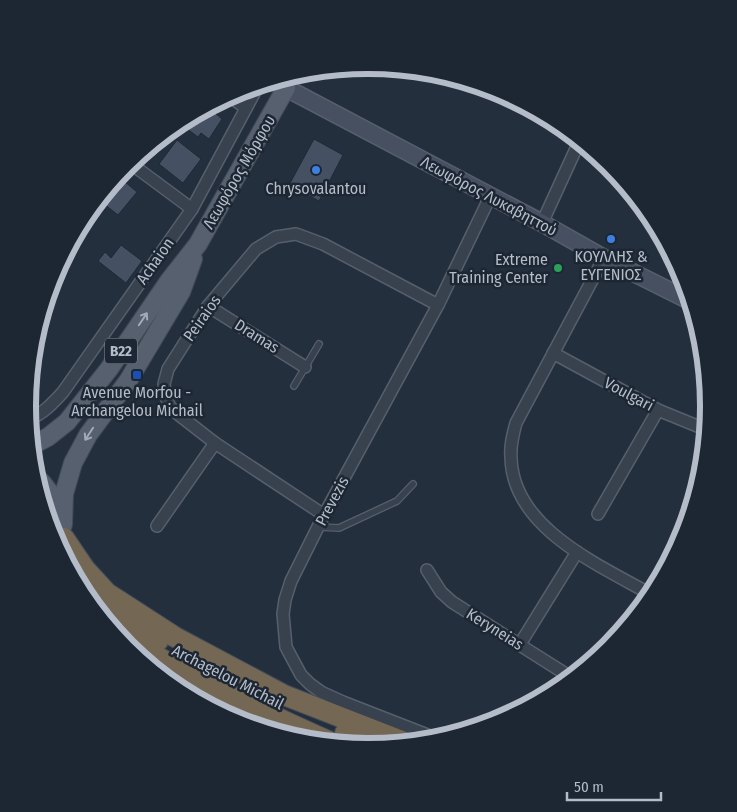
<svg xmlns="http://www.w3.org/2000/svg" width="737" height="812" font-family="'Fira Sans Condensed',sans-serif">
<rect width="100%" height="100%" fill="#242f3e"/>
<!-- building -->
<g fill="#455162" stroke="#1f2835">
<path d="M 208,107 L 222,119 L 209,139 L 201,133 L 198,137 L 186,128 L 198,112 Z"/>
<path d="M 314,139 L 343,155 L 319,201 L 289,185 Z"/>
<path d="M 177,140 L 201,159 L 183,183 L 159,164 Z"/>
<path d="M 118,176 L 137,192 L 118,215 L 99,200 Z"/>
<path d="M 121,245 L 142,261 L 126,283 L 98,261 L 105,252 L 111,258 Z"/>
</g>
<g fill="none" stroke-linecap="round" stroke-linejoin="round">
<!-- lane casing -->
<g stroke="#565f6c" stroke-width="8">
<g id="lane">
<path d="M 294,386 L 319,344"/>
<path d="M 319,527 L 339,528 L 397,501 L 413,484"/>
</g>
</g>
<!-- street casing -->
<g stroke="#565f6c" stroke-width="14">
<g id="street">
<path d="M 229,96 L 246,108"/>
<path d="M 130,163 L 192,209"/>
<path d="M 542,223 L 580,140"/>
<path d="M 604,258 L 516,423 C 513,434 510,445 511,457 C 512,528 599,565 652,595"/>
<path d="M 208,306 L 305,367"/>
<path d="M 553,353 L 658,410 L 707,430"/>
<path d="M 29,419 C 43,414 53,403 63,392 L 192,209 L 259,84"/>
<path d="M 598,514 L 658,410"/>
<path d="M 324,515 L 215,443 L 179,415 L 170,407 L 166,397 L 164,384 L 168,369 L 208,306 L 256,249 L 276,237 L 296,234 L 323,244 L 438,305"/>
<path d="M 157,526 L 215,443"/>
<path d="M 427,570 L 441,592 L 452,602 L 572,678"/>
<path d="M 520,644 L 577,552"/>
<path d="M 438,739 L 343,702 L 321,692 L 310,684 L 301,675 L 286,647 L 283,614 L 285,600 L 291,581 L 324,515 L 438,305 L 490,197"/>
</g>
</g>
<!-- secondary casing -->
<g stroke="#565f6c" stroke-width="19">
<path id="secondary" d="M 294,74 L 286,88 L 542,223 L 604,258 L 692,302"/>
</g>
<!-- primary casing -->
<g stroke="#414a57" stroke-width="20">
<g id="primary">
<path d="M 31,446 L 48,437 L 67,422 L 109,369 L 169,281 L 198,244 L 286,88"/>
<path d="M 36,477 C 49,488 56,501 61,518"/>
<path d="M 63,525 L 64,494 L 73,463 L 88,435 L 128,381 L 181,292 L 193,259"/>
</g>
</g>
<!-- highway casing -->
<g stroke="#434c59" stroke-width="22">
<g id="highway">
<path d="M 64,538 L 85,569 L 107,593 L 175,637 L 284,695 L 407,743"/>
<path d="M 85,596 L 158,641"/>
<path d="M 115,632 C 186,675 260,711 335,744"/>
<path d="M 345,733 L 377,746"/>
</g>
</g>
<!-- lane -->
<use href="#lane" stroke="#38414e" stroke-width="5.5"/>
<!-- street -->
<use href="#street" stroke="#38414e" stroke-width="11"/>
<!-- secondary -->
<use href="#secondary" stroke="#465061" stroke-width="16"/>
<!-- primary -->
<use href="#primary" stroke="#56606e" stroke-width="18"/>
<!-- highway -->
<use href="#highway" stroke="#746855" stroke-width="20"/>
</g>
<!-- one-way arrows -->
<defs><path id="oneway-shaft" d="M-6 0H5M1.5-3L5.5 0L1.5 3" fill="none" stroke-width="1.6" stroke-linecap="round" stroke-linejoin="round" transform="scale(1.25)"/></defs>
<g stroke="#a1aab7">
<use href="#oneway-shaft" transform="translate(143 319) rotate(-56)"/>
<use href="#oneway-shaft" transform="translate(89 434) rotate(123)"/>
</g>
<!-- markers -->
<g fill="#3f7fe0" stroke="#1d2633" stroke-width="2">
<circle cx="316" cy="170" r="5"/>
<circle cx="611" cy="239" r="5"/>
</g>
<circle fill="#2e9e5b" stroke="#1d2633" stroke-width="2" cx="558" cy="268" r="5"/>
<rect fill="#1a4fb4" stroke="#1d2633" stroke-width="2" x="132" y="370" width="10" height="10" rx="2.5"/>
<g text-anchor="middle" dominant-baseline="central" stroke-width="5" stroke-linejoin="round" paint-order="stroke">
<!-- shield labels -->
<rect fill="#1d2633" stroke="#878f9c" stroke-width="1" x="105" y="338.5" width="32" height="25" rx="4"/>
<g font-size="15" font-weight="bold" fill="#b4bcc9">
<text x="121" y="351">B22</text>
</g>
<!-- street labels -->
<g font-size="16" fill="#b4bcc9" stroke="#1d2633">
<text transform="translate(239 172) rotate(-60)">Λεωφόρος Μόρφου</text>
<text transform="translate(489 196) rotate(28)">Λεωφόρος Λυκαβηττού</text>
<text transform="translate(155 261) rotate(-55)">Achaion</text>
<text transform="translate(202 318) rotate(-55)">Peiraios</text>
<text transform="translate(257 336) rotate(32)">Dramas</text>
<text transform="translate(629 394) rotate(28)">Voulgari</text>
<text transform="translate(332 501) rotate(-62)">Prevezis</text>
<text transform="translate(495 629) rotate(32)">Keryneias</text>
<text transform="translate(228 677) rotate(27)">Archagelou Michail</text>
</g>
<!-- poi labels -->
<g font-size="16" fill="#b4bcc9" stroke="#1d2633">
<text x="316" y="188">Chrysovalantou</text>
<text x="611" y="256">ΚΟΥΛΛΗΣ &amp;<tspan x="611" dy="18">ΕΥΓΕΝΙΟΣ</tspan></text>
<text x="548" y="259" text-anchor="end">Extreme<tspan x="548" dy="18">Training Center</tspan></text>
<text x="137" y="392">Avenue Morfou -<tspan x="137" dy="18">Archangelou Michail</tspan></text>
</g>
</g>
<!-- crop -->
<path d="M0 0H737V812H0ZM36 406a332 332 0 1 1 664 0a332 332 0 1 1-664 0Z" fill="#1d2633" fill-rule="evenodd"/>
<path fill="none" stroke="#b4bcc9" stroke-width="6" d="M36 406a332 332 0 1 1 664 0a332 332 0 1 1-664 0Z"/>
<!-- scale -->
<path d="M567 792v8h94v-8" fill="none" stroke="#b4bcc9" stroke-width="2.5"/>
<text x="574" y="792" font-size="15" fill="#b4bcc9" stroke="#1d2633" stroke-width="4" paint-order="stroke">50 m</text>
</svg>
